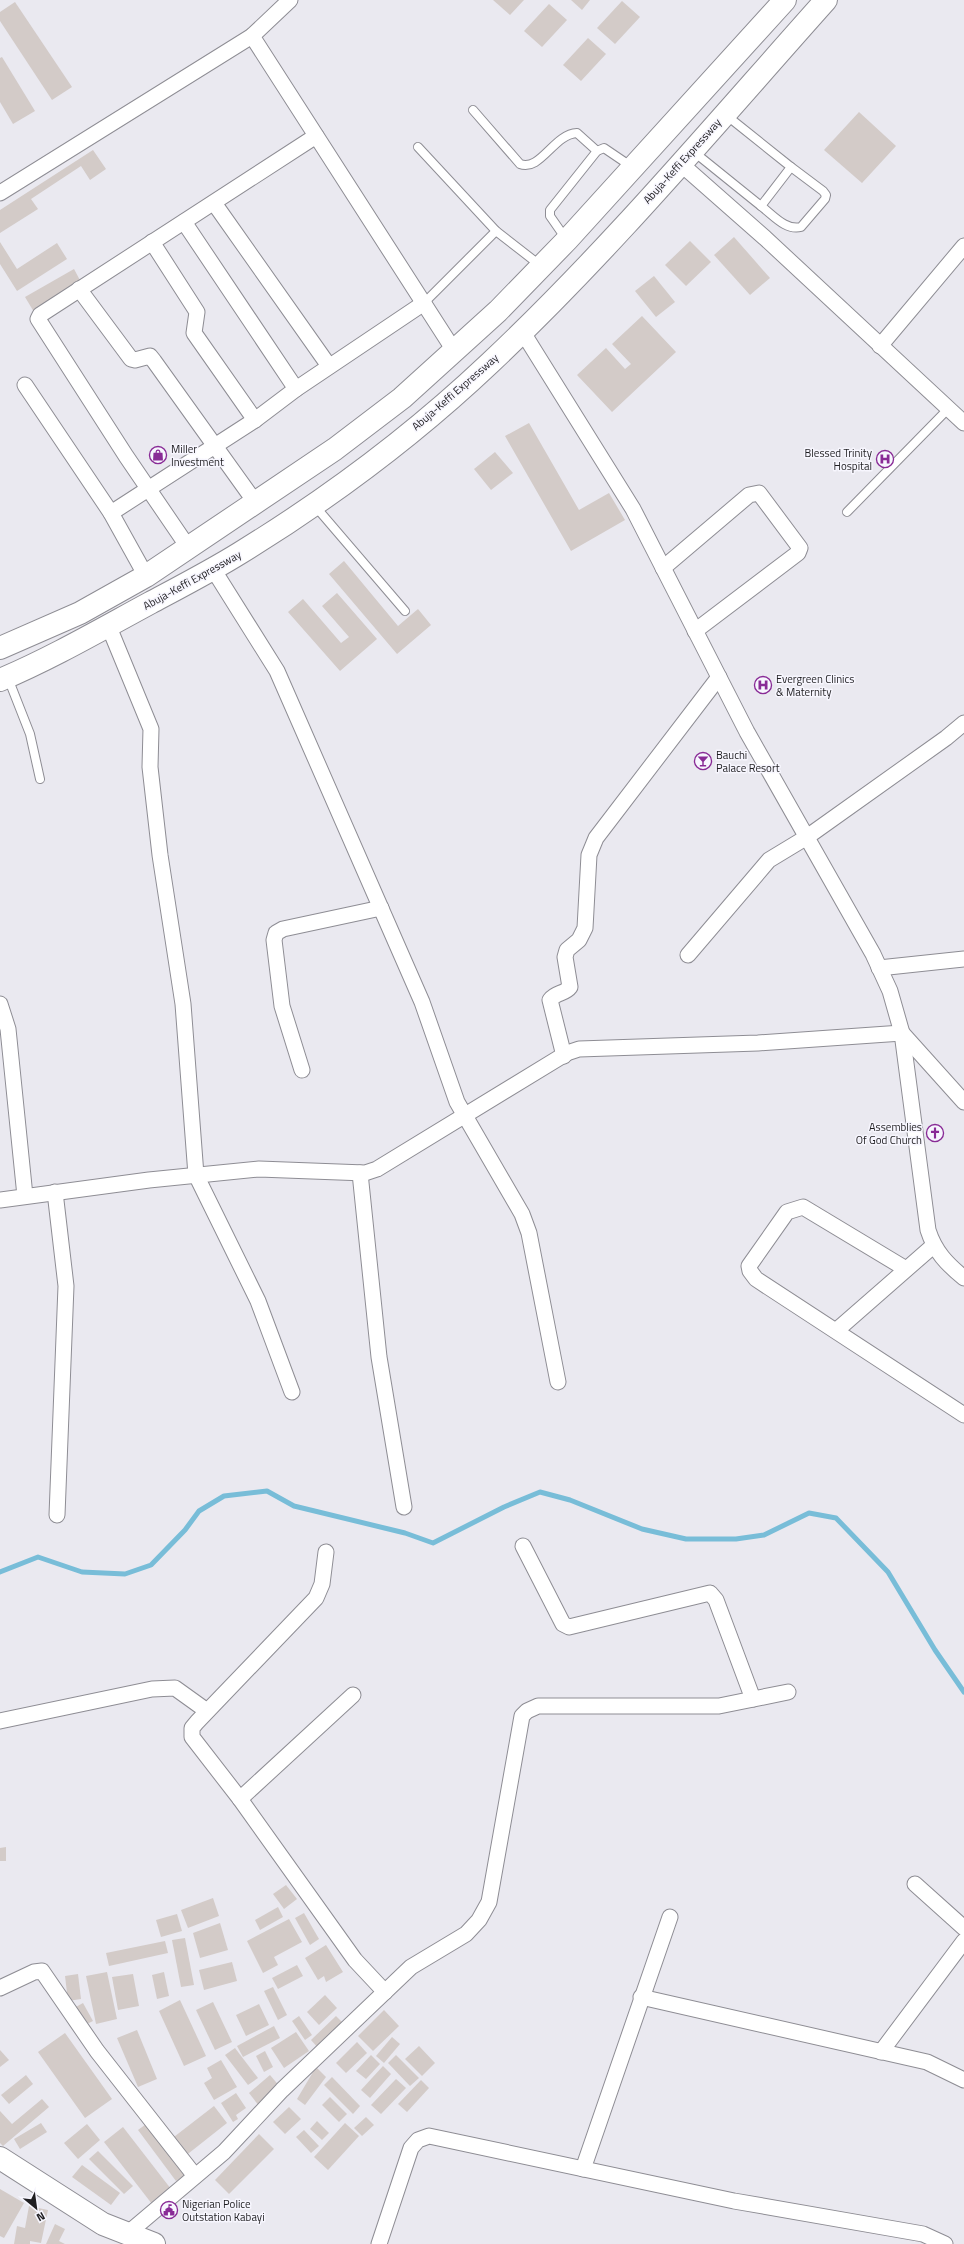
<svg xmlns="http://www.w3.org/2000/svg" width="964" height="2244" font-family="'Titillium Web',sans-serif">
<rect width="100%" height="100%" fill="#eae9f0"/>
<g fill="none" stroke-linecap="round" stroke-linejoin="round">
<!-- stream -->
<path stroke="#78bdd8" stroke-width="5" d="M 0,1572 L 38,1557 L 82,1572 L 125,1574 L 151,1565 L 185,1530 L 199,1511 L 224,1496 L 267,1491 L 294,1506 L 405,1533 L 433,1543 L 504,1507 L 540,1492 L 570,1500 L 642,1529 L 686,1539 L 736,1539 L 764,1535 L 809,1513 L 836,1518 L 888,1572 L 935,1650 L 964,1692"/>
</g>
<!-- building -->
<g fill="#d3cbc8">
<path d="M 493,0 L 524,0 L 510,15 Z"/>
<path d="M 571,0 L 590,0 L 582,10 Z"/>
<path d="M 622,1 L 640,17 L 615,44 L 597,28 Z"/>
<path d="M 15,2 L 72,87 L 52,100 L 0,21 L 0,12 Z"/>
<path d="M 549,4 L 567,20 L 542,47 L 524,31 Z"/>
<path d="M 588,38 L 606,54 L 581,81 L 563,65 Z"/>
<path d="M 2,57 L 35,111 L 13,124 L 0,102 L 0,58 Z"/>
<path d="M 859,112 L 896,146 L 862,183 L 824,150 Z"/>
<path d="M 93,150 L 106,169 L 90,180 L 81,166 L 31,199 L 38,209 L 0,233 L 0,210 Z"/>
<path d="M 734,237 L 770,278 L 750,295 L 714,255 Z"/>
<path d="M 690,241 L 711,262 L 686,286 L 665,265 Z"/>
<path d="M 0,242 L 17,269 L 57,243 L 67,259 L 17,291 L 0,264 Z"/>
<path d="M 74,269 L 82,284 L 34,312 L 25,297 Z"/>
<path d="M 654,276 L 675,302 L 656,317 L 635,291 Z"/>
<path d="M 642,316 L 676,352 L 612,412 L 577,375 L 606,348 L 625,369 L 631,364 L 612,344 Z"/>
<path d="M 529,423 L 579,510 L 609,493 L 625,520 L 571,551 L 505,436 Z"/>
<path d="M 495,452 L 513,473 L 491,490 L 474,469 Z"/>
<path d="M 344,561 L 398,626 L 418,609 L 431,625 L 397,654 L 329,574 Z"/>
<path d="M 337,593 L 377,639 L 340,671 L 288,612 L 303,599 L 341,643 L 349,637 L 322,606 Z"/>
<path d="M 6,1847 L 6,1861 L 0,1861 L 0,1848 Z"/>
<path d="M 286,1885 L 297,1899 L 284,1909 L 273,1894 Z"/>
<path d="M 213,1898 L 219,1916 L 188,1928 L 181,1910 Z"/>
<path d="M 278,1907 L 283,1917 L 260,1930 L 255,1920 Z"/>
<path d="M 304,1913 L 319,1939 L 310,1945 L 295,1918 Z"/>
<path d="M 177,1914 L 182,1931 L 161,1937 L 156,1920 Z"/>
<path d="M 289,1919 L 302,1942 L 274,1957 L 278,1965 L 263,1973 L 247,1941 Z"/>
<path d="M 220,1923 L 228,1950 L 200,1958 L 193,1933 Z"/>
<path d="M 185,1938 L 194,1985 L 181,1987 L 172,1940 Z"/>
<path d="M 165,1941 L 168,1953 L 109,1966 L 106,1953 Z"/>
<path d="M 326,1945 L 343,1972 L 326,1982 L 324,1976 L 318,1980 L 305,1958 Z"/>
<path d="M 232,1962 L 237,1981 L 204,1990 L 199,1970 Z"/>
<path d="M 297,1965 L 303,1976 L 278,1989 L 272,1978 Z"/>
<path d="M 107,1972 L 117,2019 L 96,2024 L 86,1976 Z"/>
<path d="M 164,1972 L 169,1996 L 157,1999 L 152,1975 Z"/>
<path d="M 78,1974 L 81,1999 L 68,2001 L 65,1976 Z"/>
<path d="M 133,1974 L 139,2006 L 118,2010 L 112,1977 Z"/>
<path d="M 273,1987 L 287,2015 L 278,2020 L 264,1991 Z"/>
<path d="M 325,1995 L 337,2008 L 319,2025 L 307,2012 Z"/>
<path d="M 180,2000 L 206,2056 L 184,2066 L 159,2011 Z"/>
<path d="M 213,2002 L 232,2042 L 215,2050 L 196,2010 Z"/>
<path d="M 83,2003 L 93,2021 L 83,2026 L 74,2008 Z"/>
<path d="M 259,2004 L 269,2025 L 246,2036 L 236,2015 Z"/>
<path d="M 384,2010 L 399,2026 L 373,2051 L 358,2036 Z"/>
<path d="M 299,2016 L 312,2035 L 305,2040 L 292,2021 Z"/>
<path d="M 336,2016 L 344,2024 L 319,2049 L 311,2040 Z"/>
<path d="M 274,2026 L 280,2038 L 243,2057 L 237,2046 Z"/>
<path d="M 137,2030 L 157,2079 L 138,2087 L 117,2038 Z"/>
<path d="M 296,2032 L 309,2051 L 284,2068 L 271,2048 Z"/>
<path d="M 65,2033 L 112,2099 L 85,2118 L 38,2052 Z"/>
<path d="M 392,2037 L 400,2044 L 384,2063 L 376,2056 Z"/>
<path d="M 357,2042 L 367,2053 L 346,2073 L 336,2063 Z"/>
<path d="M 419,2046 L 435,2063 L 422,2076 L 405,2059 Z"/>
<path d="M 235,2048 L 258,2078 L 248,2085 L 225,2055 Z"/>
<path d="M 0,2050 L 9,2060 L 0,2067 Z"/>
<path d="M 265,2051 L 273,2067 L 264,2072 L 256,2056 Z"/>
<path d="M 371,2055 L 380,2064 L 366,2079 L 356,2071 Z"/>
<path d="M 396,2055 L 419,2078 L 410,2086 L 388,2063 Z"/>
<path d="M 221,2060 L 237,2087 L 214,2100 L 204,2083 L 212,2078 L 207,2068 Z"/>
<path d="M 383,2066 L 391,2074 L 370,2098 L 361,2090 Z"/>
<path d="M 316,2067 L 326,2077 L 305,2105 L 297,2099 Z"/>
<path d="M 26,2075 L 33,2084 L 9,2104 L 1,2095 Z"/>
<path d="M 270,2075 L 281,2088 L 259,2106 L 249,2093 Z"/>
<path d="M 332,2077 L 360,2106 L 353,2114 L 324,2085 Z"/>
<path d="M 396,2079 L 406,2088 L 381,2114 L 371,2105 Z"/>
<path d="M 421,2080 L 429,2088 L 407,2112 L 398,2104 Z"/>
<path d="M 236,2093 L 246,2108 L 236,2115 L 238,2119 L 233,2122 L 221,2103 Z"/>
<path d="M 330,2097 L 347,2114 L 339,2122 L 322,2105 Z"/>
<path d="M 42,2099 L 49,2107 L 3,2146 L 0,2143 L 0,2111 L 12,2124 Z"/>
<path d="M 214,2106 L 227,2123 L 184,2157 L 170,2140 Z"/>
<path d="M 289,2107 L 301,2119 L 285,2134 L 273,2122 Z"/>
<path d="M 366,2117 L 374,2125 L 362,2136 L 354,2128 Z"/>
<path d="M 317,2121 L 329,2133 L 322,2140 L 310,2129 Z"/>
<path d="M 149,2122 L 187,2174 L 176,2181 L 138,2130 Z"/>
<path d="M 41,2123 L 47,2132 L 20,2149 L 14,2139 Z"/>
<path d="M 345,2123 L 359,2136 L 328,2170 L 314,2157 Z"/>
<path d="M 87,2124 L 100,2140 L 78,2159 L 64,2143 Z"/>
<path d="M 123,2127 L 171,2189 L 152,2204 L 104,2142 Z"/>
<path d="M 304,2130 L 319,2146 L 311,2153 L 296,2137 Z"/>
<path d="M 259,2134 L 274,2149 L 229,2194 L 215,2180 Z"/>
<path d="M 98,2151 L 133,2186 L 124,2194 L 89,2159 Z"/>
<path d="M 82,2165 L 120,2193 L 111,2205 L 72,2177 Z"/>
<path d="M 0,2189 L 24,2203 L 4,2238 L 0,2236 Z"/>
<path d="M 29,2206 L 48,2210 L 41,2243 L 30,2241 L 30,2244 L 14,2244 L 17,2226 L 25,2228 Z"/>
<path d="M 55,2224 L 65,2229 L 59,2241 L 65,2244 L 46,2244 Z"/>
</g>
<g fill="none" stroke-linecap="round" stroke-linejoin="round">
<!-- lane casing -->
<g stroke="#8e8d94" stroke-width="10">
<g id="lane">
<path d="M 473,110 L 520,164 C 540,172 554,134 577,133 L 597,151"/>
<path d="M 418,147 L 496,231 L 541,266"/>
<path d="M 694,152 L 761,206 L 791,167 L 726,115"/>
<path d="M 761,206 C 773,215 786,231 801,227 L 825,199 L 826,195 L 823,191 L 791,167"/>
<path d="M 566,239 L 550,216 L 550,210 L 597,151 L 604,148 L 632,167"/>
<path d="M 424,303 L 496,231"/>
<path d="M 315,506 L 405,611"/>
<path d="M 847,512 L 948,409"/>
<path d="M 8,678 L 30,734 L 40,779"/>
</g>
</g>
<!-- street casing -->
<g stroke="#8e8d94" stroke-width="17">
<g id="street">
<path d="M 252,36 L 455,352"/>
<path d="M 681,164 L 765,238 L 964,423"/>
<path d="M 0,193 L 252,36 L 290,0"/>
<path d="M 214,203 L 329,366"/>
<path d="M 184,222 L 296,389"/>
<path d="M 152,242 L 197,312 L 194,333 L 255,420"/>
<path d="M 79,289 L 131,359 L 135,360 L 150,356 L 154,361 L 255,502"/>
<path d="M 522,331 L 633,509 L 747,732 L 873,954 L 890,991 L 902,1033 L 928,1230 C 935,1252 947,1264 964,1278"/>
<path d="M 880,346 L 964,246"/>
<path d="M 25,385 L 111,513 L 146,576"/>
<path d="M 111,513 L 255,420 L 296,389 L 424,303"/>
<path d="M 188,547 L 126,456 L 38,319 L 40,315 L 316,136"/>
<path d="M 663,568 L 749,495 L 759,493 L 800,548 L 798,553 L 695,631"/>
<path d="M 213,569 L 277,671 L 422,1002 L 457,1102 L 522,1214 L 529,1233 L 558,1382"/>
<path d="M 109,627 L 151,729 L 150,767 L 160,855 L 183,1004 L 196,1175 L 258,1301 L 292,1392"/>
<path d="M 688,955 L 769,860 L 807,837 L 946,738 L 964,723"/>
<path d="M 879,968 L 964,959"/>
<path d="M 0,1004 L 8,1029 L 25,1196"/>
<path d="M 564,1056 L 550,1000 C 556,992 565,994 570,987 L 565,957 L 567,950 L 579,940 L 585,928 L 589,855 L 596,838 L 719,677"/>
<path d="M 302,1070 L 282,1006 L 274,940 L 276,933 L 283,929 L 381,908"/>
<path d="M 360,1173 L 379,1357 L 404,1507"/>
<path d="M 55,1192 L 66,1286 L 57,1515"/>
<path d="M 0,1200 L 149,1180 L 259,1169 L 365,1173 L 377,1169 L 567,1053 L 579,1049 L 758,1043 L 902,1033 L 964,1102"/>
<path d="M 906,1269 L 803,1207 L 787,1212 L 749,1266 L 750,1271 L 756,1279 L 964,1415"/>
<path d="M 837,1330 L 933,1246"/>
<path d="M 523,1546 L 563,1624 L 569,1627 L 710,1593 L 716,1600 L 753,1699"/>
<path d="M 326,1552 L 322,1584 L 316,1598 L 197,1722 L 192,1728 L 192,1737 L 240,1799 L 355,1960 L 385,1992"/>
<path d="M 0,1721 L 152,1689 L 175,1688 L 207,1711"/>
<path d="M 240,1799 L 353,1695"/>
<path d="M 915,1884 L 964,1928"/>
<path d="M 0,1988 L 34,1972 L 42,1971 L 97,2051 L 195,2176"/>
<path d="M 641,1997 L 927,2062 L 964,2080"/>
<path d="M 881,2052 L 964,1941"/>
<path d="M 583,2169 L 670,1917"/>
<path d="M 127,2234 L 224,2152 L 282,2090 L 411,1967 L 466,1934 L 479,1920 L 489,1902 L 522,1716 L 527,1711 L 538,1706 L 719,1706 L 788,1692"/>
<path d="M 379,2244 L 411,2148 L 418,2140 L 429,2136 L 734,2201 L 923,2234 L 945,2244"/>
</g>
</g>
<!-- secondary casing -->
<g stroke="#8e8d94" stroke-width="24">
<path id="secondary" d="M 0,2158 L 103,2224 L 154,2244"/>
</g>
<!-- highway casing -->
<g stroke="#8e8d94" stroke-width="24">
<g id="highway">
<path d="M 0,648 L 80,613 L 146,576 L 335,449 L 402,398 L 498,311 L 567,240 L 785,0"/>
<path d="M 0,680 C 52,658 100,630 150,603 C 180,587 211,571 240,553 C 328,499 415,434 490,363 C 610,250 717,122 826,0"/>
</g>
</g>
<!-- lane -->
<use href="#lane" stroke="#fff" stroke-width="8"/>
<!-- street -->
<use href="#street" stroke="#fff" stroke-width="15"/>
<!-- secondary -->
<use href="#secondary" stroke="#fff" stroke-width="22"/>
<!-- highway -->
<use href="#highway" stroke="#fff" stroke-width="22"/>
</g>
<!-- icons -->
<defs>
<g id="shop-ring" transform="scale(0.9)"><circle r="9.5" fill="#f7f6fe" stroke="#892b96" stroke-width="1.5"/><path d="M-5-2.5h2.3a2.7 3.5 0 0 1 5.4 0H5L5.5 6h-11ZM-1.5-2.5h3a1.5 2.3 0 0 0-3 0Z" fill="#892b96"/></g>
<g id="hospital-ring" transform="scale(0.9)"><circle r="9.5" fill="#f7f6fe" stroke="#892b96" stroke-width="1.5"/><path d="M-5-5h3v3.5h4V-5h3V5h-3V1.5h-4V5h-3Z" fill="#892b96"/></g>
<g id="bar-ring" transform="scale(0.9)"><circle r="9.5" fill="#f7f6fe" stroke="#892b96" stroke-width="1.5"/><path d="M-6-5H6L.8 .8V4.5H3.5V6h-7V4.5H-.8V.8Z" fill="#892b96"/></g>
<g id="church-ring" transform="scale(0.9)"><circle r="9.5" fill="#f7f6fe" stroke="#892b96" stroke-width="1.5"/><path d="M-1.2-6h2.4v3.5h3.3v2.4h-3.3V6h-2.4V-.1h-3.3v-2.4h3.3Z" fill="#892b96"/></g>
<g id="civic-ring" transform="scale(0.9)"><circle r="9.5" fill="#f7f6fe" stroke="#892b96" stroke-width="1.5"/><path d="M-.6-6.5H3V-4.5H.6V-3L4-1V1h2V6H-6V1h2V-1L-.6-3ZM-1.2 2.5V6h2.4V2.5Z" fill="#892b96"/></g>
</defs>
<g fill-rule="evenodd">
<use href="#shop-ring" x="158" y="455"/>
<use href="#hospital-ring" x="885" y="459"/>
<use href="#hospital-ring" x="763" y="685"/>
<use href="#bar-ring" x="703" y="761"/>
<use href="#church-ring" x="935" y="1133"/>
<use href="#civic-ring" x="169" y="2210"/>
</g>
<g text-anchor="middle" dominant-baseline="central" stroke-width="3" stroke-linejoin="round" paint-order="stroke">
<!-- street labels -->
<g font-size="11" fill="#1f1e21" stroke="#f7f6fe">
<text transform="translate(682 161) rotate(-48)">Abuja-Keffi Expressway</text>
<text transform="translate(455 392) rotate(-41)">Abuja-Keffi Expressway</text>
<text transform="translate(192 580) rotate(-29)">Abuja-Keffi Expressway</text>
</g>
<!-- poi labels -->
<g font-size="11" fill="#1f1e21" stroke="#f7f6fe" text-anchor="start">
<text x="171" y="449">Miller<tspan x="171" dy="13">Investment</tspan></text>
<text x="872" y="453" text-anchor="end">Blessed Trinity<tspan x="872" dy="13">Hospital</tspan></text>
<text x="776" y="679">Evergreen Clinics<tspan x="776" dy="13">&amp; Maternity</tspan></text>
<text x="716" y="755">Bauchi<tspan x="716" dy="13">Palace Resort</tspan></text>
<text x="922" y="1127" text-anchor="end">Assemblies<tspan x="922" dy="13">Of God Church</tspan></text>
<text x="182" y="2204">Nigerian Police<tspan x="182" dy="13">Outstation Kabayi</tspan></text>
</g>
</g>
<!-- north arrow -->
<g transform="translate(36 2208) rotate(151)" stroke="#f7f6fe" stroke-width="3" paint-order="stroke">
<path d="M0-3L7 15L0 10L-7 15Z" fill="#1f1e21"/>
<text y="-6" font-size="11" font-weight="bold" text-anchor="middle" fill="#1f1e21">N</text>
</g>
</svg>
